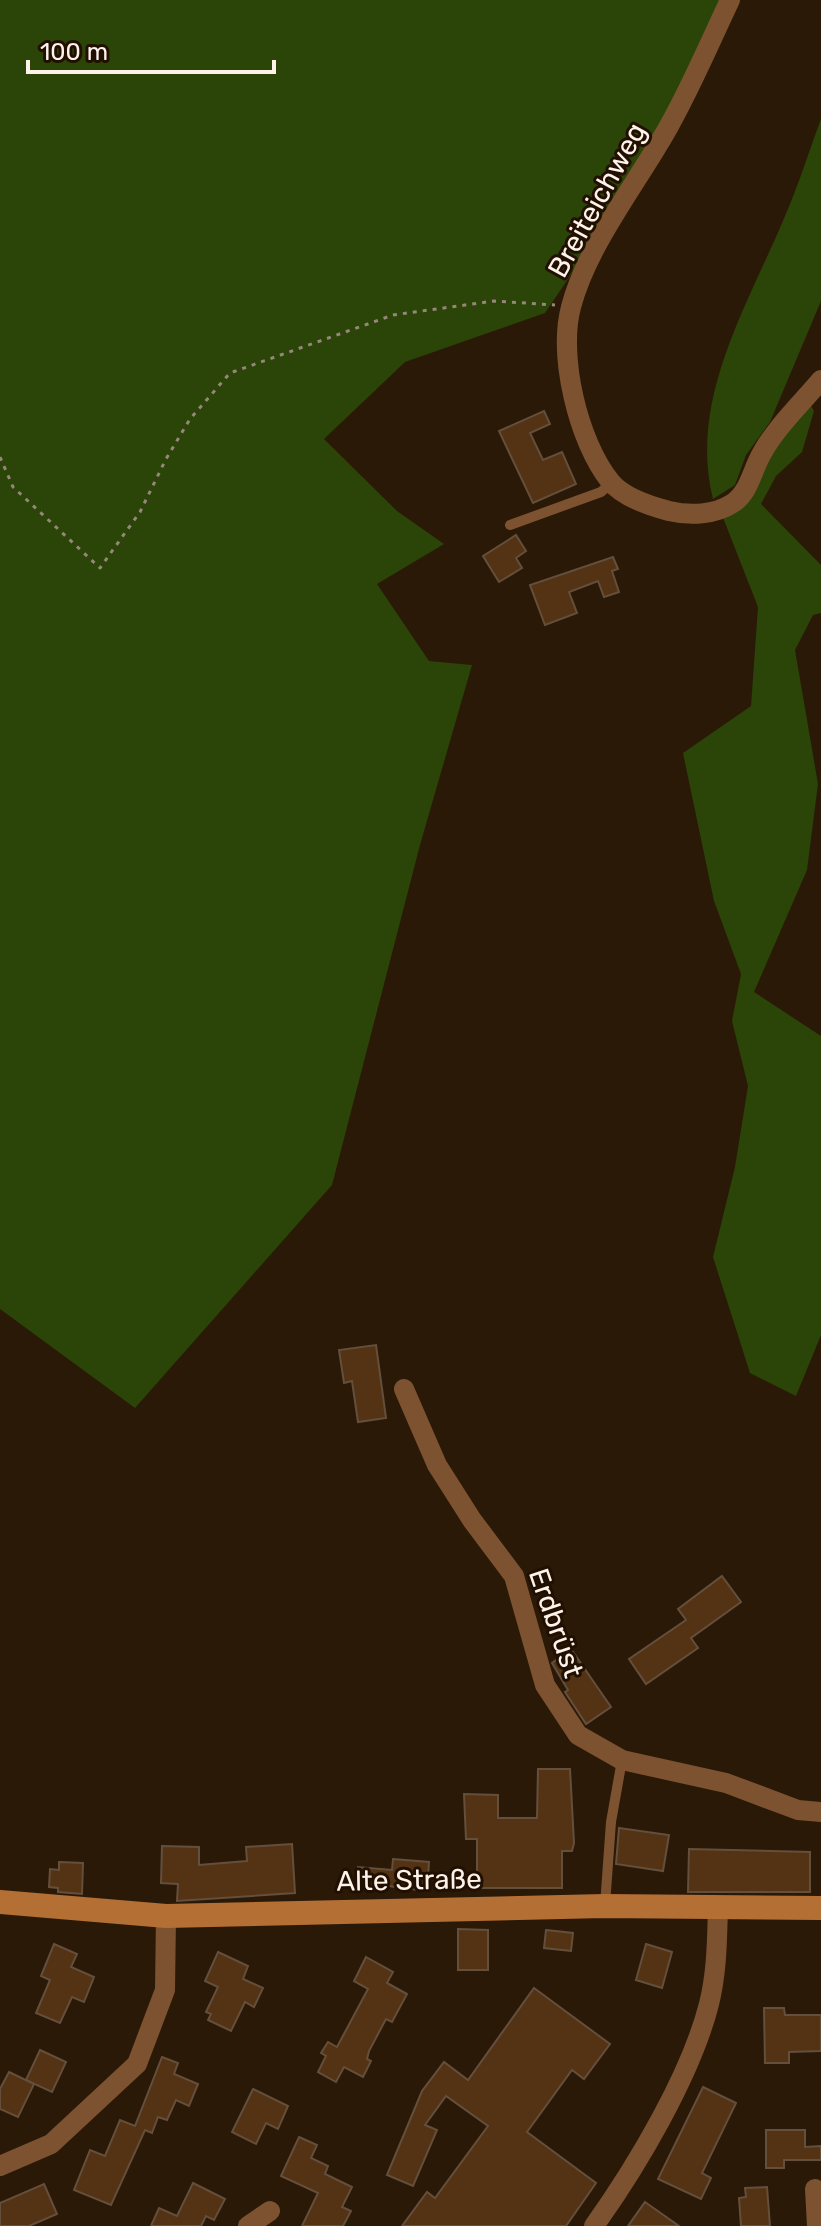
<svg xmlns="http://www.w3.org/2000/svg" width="821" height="2226" font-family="Rubik,sans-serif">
<rect width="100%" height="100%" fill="#2b1907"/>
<!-- green -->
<g fill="#2b4407">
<path d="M 0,0 L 732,0 L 589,248 L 545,313 L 405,362 L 324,439 L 397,511 L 444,544 L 377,584 L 429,661 L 472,665 L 420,845 L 332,1185 L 135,1408 L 0,1309 Z"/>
<path d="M 821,119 L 821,301 L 770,422 L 746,455 L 735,485 L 713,499 C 688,400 748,305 785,216 C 799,184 809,151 821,119 Z"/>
<path d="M 809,402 L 814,411 L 802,452 L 776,476 L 761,504 L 821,565 L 821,613 L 813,615 L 795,650 L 818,784 L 807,870 L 754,992 L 821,1036 L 821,1335 L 796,1396 L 750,1373 L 713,1257 L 735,1167 L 748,1086 L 732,1021 L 741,974 L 714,901 L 683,753 L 751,706 L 758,607 L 722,515 Z"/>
</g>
<!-- building -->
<g fill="#533313" stroke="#644e3c" stroke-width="2">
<path d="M 544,411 L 550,424 L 530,433 L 543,460 L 562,452 L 576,484 L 533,503 L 499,431 Z"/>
<path d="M 516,535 L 526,551 L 516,558 L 522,568 L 499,582 L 483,556 Z"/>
<path d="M 613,557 L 618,569 L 612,571 L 619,592 L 604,597 L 598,581 L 569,592 L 577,613 L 545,625 L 530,585 Z"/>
<path d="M 376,1345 L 386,1418 L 358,1422 L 352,1381 L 344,1383 L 339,1350 Z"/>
<path d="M 722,1576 L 741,1602 L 691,1638 L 698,1648 L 646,1684 L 629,1659 L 686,1620 L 678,1609 Z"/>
<path d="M 571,1649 L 611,1707 L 586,1724 L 565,1692 L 568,1690 L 552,1663 Z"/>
<path d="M 538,1769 L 570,1769 L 574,1843 L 572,1851 L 562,1851 L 562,1888 L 477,1888 L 477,1839 L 466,1839 L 464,1794 L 498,1795 L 498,1818 L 537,1818 Z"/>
<path d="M 619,1828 L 669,1835 L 663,1871 L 616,1864 Z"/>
<path d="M 292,1844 L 295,1893 L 177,1901 L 178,1884 L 161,1883 L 162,1846 L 199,1847 L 199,1865 L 247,1861 L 246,1847 Z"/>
<path d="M 689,1849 L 810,1852 L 810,1892 L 688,1892 Z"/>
<path d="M 393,1859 L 429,1862 L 427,1891 L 357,1882 L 358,1867 L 392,1870 Z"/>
<path d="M 59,1862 L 83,1863 L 82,1894 L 58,1892 L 58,1888 L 49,1887 L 50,1869 L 59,1870 Z"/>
<path d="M 458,1929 L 488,1930 L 488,1970 L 458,1970 Z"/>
<path d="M 546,1930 L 573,1933 L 571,1951 L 544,1948 Z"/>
<path d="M 54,1944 L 77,1954 L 71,1967 L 94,1977 L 84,2002 L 72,1997 L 60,2023 L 36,2013 L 50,1980 L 41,1976 Z"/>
<path d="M 646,1944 L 672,1952 L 662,1988 L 636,1980 Z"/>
<path d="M 218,1952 L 248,1966 L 243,1979 L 263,1988 L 254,2007 L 245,2002 L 231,2031 L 208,2020 L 211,2014 L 206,2012 L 218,1987 L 205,1981 Z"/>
<path d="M 366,1957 L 393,1972 L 387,1983 L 407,1994 L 392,2022 L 386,2019 L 369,2051 L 367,2059 L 371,2061 L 363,2077 L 344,2067 L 336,2082 L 318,2072 L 326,2056 L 321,2053 L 328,2042 L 337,2047 L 368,1989 L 354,1981 Z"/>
<path d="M 534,1988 L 610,2044 L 584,2079 L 572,2070 L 527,2132 L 596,2183 L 566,2226 L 402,2226 L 427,2192 L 435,2198 L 488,2126 L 446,2096 L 425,2125 L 437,2130 L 413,2186 L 387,2175 L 422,2091 L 444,2062 L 468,2080 Z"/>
<path d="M 764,2008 L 784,2008 L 785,2015 L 821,2015 L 821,2051 L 789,2052 L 789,2063 L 765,2063 Z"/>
<path d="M 40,2050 L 66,2062 L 52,2092 L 26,2080 Z"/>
<path d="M 162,2057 L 178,2063 L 174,2074 L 198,2084 L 189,2106 L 176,2100 L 167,2120 L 158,2117 L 152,2133 L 145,2130 L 111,2205 L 74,2190 L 90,2150 L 105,2156 L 120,2120 L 135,2126 Z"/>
<path d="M 9,2072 L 34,2084 L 18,2117 L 0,2109 L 0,2089 Z"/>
<path d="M 703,2087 L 736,2103 L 702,2173 L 711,2178 L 701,2199 L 658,2179 Z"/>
<path d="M 253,2089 L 288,2106 L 278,2129 L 266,2123 L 256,2144 L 232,2132 Z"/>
<path d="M 766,2130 L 805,2130 L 805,2147 L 821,2146 L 821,2160 L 784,2160 L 784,2168 L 766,2168 Z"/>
<path d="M 299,2137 L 317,2145 L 311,2158 L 328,2166 L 325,2174 L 352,2187 L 342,2207 L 351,2211 L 343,2226 L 302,2226 L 318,2193 L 281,2176 Z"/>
<path d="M 193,2183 L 225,2199 L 214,2220 L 206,2216 L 201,2226 L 151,2226 L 159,2208 L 177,2216 Z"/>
<path d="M 44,2184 L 57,2214 L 29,2226 L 0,2226 L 0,2203 Z"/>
<path d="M 767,2187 L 770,2226 L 741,2226 L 739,2198 L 746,2197 L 745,2188 Z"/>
<path d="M 645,2202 L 679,2226 L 628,2226 Z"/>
</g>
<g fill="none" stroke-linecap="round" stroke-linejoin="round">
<!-- path -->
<path stroke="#95877a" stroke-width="3" stroke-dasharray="4 6" stroke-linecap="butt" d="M 0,457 L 13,487 L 100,568 L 140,512 L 166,459 L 190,419 L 230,373 L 393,315 L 494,301 L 555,305"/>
<!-- lane -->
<g stroke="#7d5230" stroke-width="10">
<path d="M 510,525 L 601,492 L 611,483"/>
<path d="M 605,1905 L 611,1822 L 622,1760"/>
</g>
<!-- street -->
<g stroke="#7d5230" stroke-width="20">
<path d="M 730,0 C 710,42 692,85 669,126 C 638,182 587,245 571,307 C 558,356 578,441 610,481 C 622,497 650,506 669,511 C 690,516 715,515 733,503 C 747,494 751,476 758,461 C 771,432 800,405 821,380"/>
<path d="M 404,1389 L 437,1465 L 472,1520 L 514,1576 L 545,1685 L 578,1735 L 622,1760 L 726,1783 L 798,1810 L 821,1812"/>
<path d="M 0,2166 L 51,2144 L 137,2064 L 165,1990 L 166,1916"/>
<path d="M 815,2189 L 817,2226"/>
<path d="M 248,2226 L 270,2211"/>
<path d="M 594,2226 C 637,2166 691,2075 709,2004 C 717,1972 717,1940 718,1907"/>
</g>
<!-- secondary -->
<path stroke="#b46f35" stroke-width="24" d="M 0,1902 L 166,1916 L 605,1906 L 821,1908"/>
</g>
<g text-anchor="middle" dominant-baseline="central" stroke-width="6" stroke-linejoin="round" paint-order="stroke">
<!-- street labels -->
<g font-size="28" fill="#fdf3ea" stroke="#211001">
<text transform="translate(597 200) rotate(-61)">Breiteichweg</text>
<text transform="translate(556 1623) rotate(71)">Erdbrüst</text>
<text transform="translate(409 1880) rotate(-1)">Alte Straße</text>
</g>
</g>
<!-- scale -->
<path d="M28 60v12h246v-12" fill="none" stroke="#fdf3ea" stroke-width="4"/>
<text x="40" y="60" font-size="24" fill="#fdf3ea" stroke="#211001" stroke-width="6" paint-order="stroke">100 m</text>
</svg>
